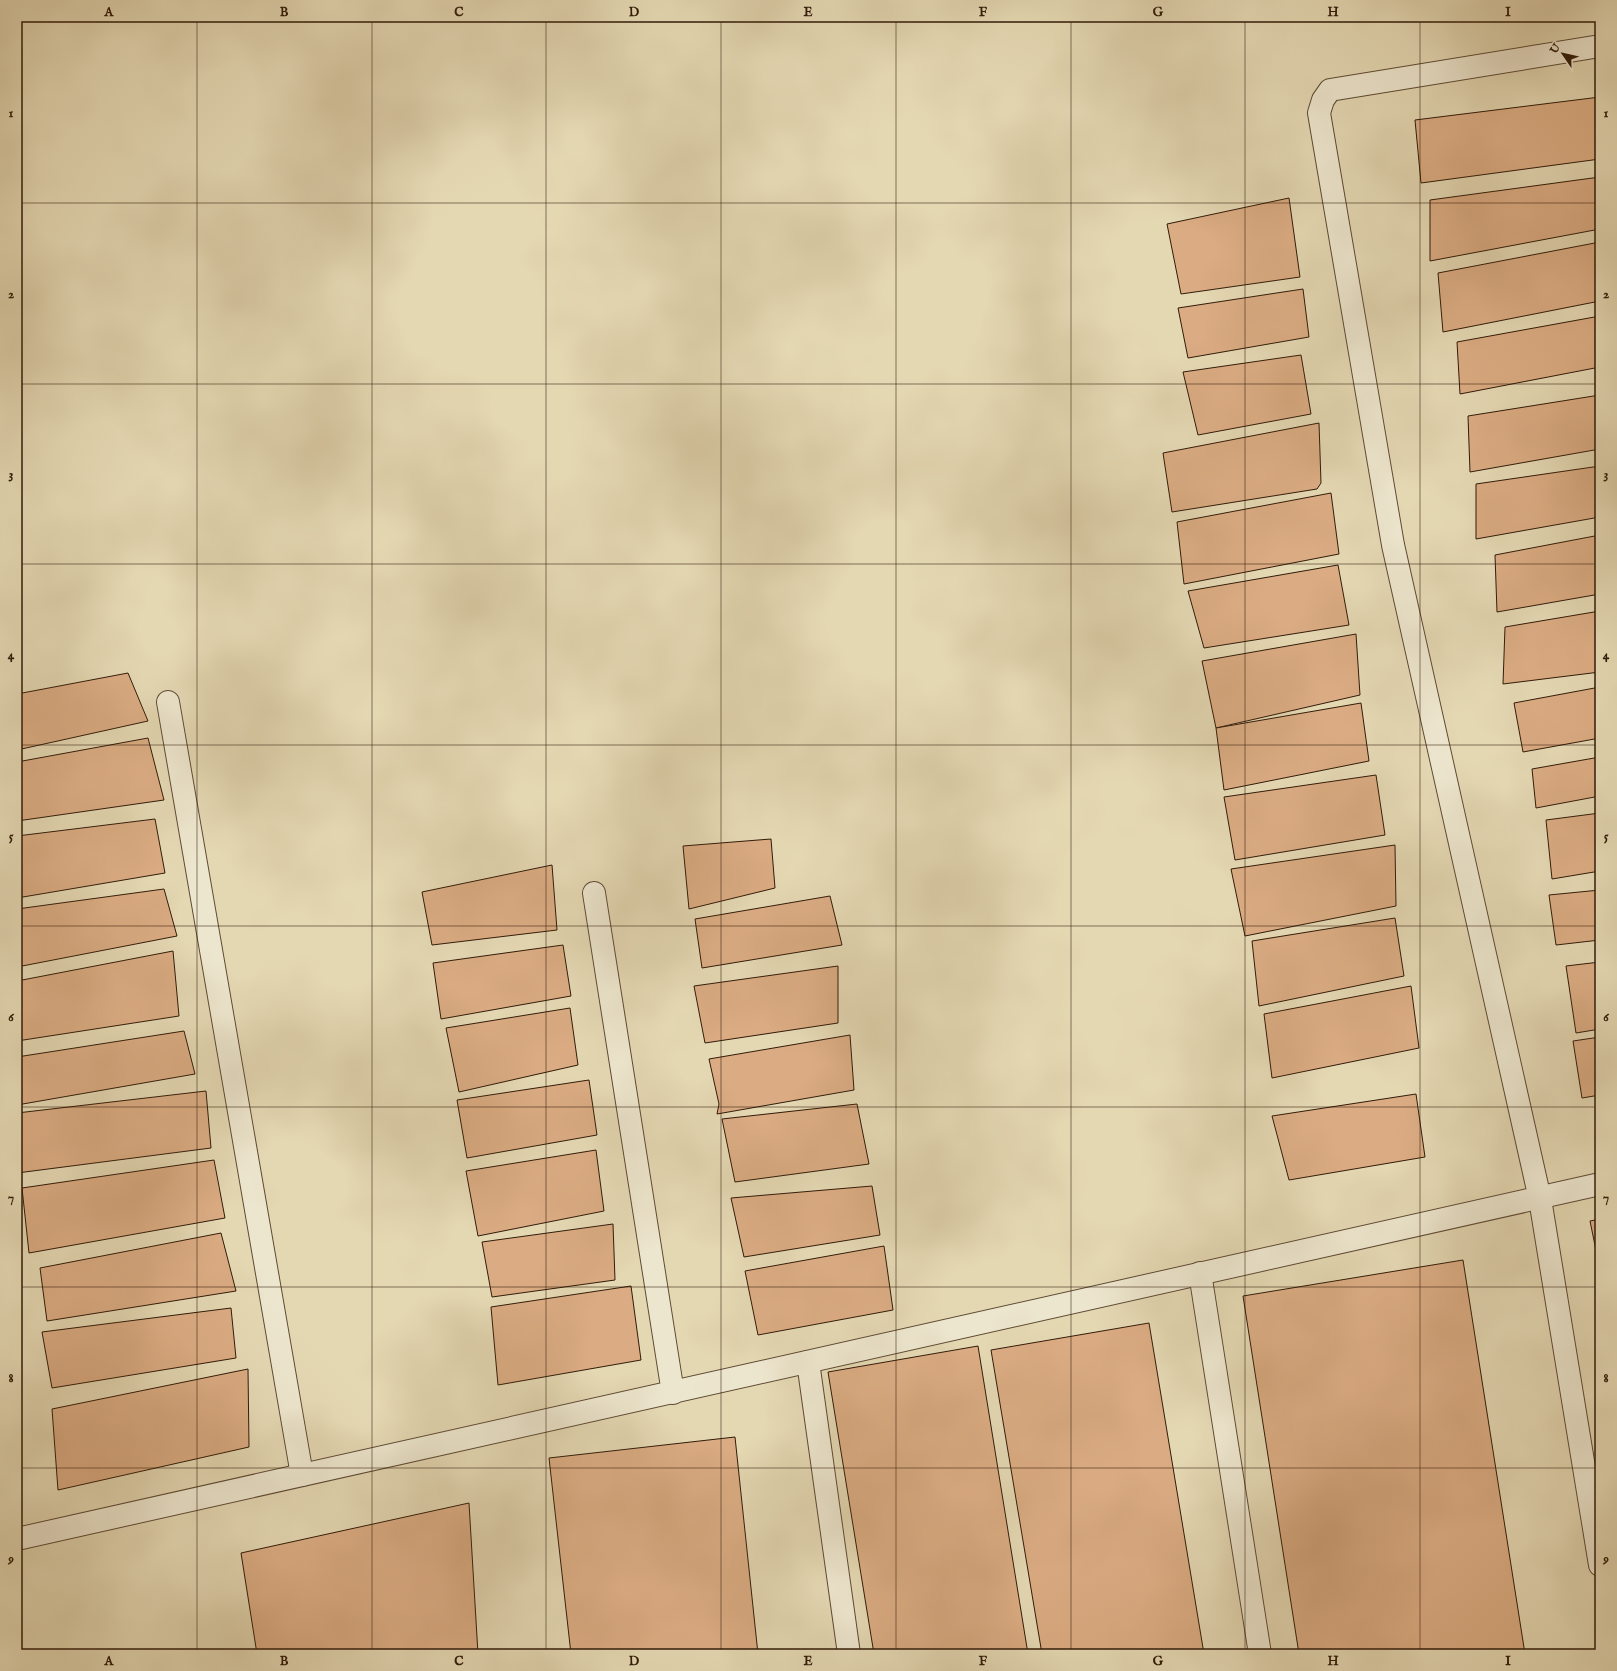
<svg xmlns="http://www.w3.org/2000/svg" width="1617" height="1671" font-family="'IM FELL English',serif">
<rect width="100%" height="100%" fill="#e4d8b3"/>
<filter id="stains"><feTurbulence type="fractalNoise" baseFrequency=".005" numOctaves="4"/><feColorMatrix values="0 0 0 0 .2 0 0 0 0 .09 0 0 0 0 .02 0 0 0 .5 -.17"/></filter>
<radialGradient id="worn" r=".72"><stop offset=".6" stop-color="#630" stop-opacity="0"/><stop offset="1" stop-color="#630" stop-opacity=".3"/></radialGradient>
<!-- building -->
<g fill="#dbac83" stroke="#311b09">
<path d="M 1600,97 L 1600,159 L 1421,183 L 1415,120 Z"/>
<path d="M 1600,177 L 1600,229 L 1430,261 L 1430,200 Z"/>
<path d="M 1289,198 L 1300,277 L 1181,294 L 1167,224 Z"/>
<path d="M 1600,242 L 1600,301 L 1443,332 L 1438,273 Z"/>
<path d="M 1303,289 L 1309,337 L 1188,358 L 1178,308 Z"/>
<path d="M 1600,316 L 1600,367 L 1460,394 L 1457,342 Z"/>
<path d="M 1301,355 L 1311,414 L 1198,435 L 1183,372 Z"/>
<path d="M 1600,395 L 1600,449 L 1470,472 L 1468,416 Z"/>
<path d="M 1319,423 L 1321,483 L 1317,489 L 1172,512 L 1163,453 Z"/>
<path d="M 1600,466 L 1600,517 L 1476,539 L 1476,484 Z"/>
<path d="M 1331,493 L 1339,554 L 1184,584 L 1177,522 Z"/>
<path d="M 1600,535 L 1600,594 L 1497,612 L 1495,555 Z"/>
<path d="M 1338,565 L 1349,625 L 1204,648 L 1188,591 Z"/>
<path d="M 1600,611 L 1600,672 L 1503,684 L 1505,627 Z"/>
<path d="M 1356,634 L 1360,695 L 1216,728 L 1202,661 Z"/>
<path d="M 128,673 L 148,721 L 17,750 L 17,694 Z"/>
<path d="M 1600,687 L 1600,738 L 1523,752 L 1514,703 Z"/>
<path d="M 1361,703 L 1369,761 L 1224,790 L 1216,728 Z"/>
<path d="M 148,738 L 164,800 L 17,821 L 17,762 Z"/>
<path d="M 1600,757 L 1600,796 L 1536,808 L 1532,769 Z"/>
<path d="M 1376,775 L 1385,835 L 1235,860 L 1224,797 Z"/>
<path d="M 1600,813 L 1600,871 L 1552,879 L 1546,820 Z"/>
<path d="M 155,819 L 165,873 L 17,898 L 17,836 Z"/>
<path d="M 771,839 L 775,888 L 689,909 L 683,846 Z"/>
<path d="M 1395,845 L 1396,906 L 1245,936 L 1231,869 Z"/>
<path d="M 552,865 L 557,930 L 432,945 L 422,892 Z"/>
<path d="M 164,889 L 177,936 L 17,967 L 17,909 Z"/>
<path d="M 1600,890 L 1600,940 L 1556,945 L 1549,895 Z"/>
<path d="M 830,896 L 842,945 L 702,968 L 695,919 Z"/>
<path d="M 1395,918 L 1404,976 L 1259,1006 L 1252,941 Z"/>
<path d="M 563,945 L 571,996 L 441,1019 L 433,963 Z"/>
<path d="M 173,951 L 179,1016 L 17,1041 L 17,981 Z"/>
<path d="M 1600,962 L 1600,1029 L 1576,1033 L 1566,966 Z"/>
<path d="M 838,966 L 838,1023 L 705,1043 L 694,986 Z"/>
<path d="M 1411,986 L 1419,1048 L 1272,1078 L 1264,1014 Z"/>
<path d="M 570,1008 L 578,1065 L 459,1092 L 446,1028 Z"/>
<path d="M 184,1031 L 195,1074 L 17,1105 L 17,1057 Z"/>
<path d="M 850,1035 L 854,1090 L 717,1114 L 719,1104 L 709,1059 Z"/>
<path d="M 1600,1037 L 1600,1095 L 1582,1098 L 1573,1041 Z"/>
<path d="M 589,1080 L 597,1135 L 467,1158 L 457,1100 Z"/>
<path d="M 206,1091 L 211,1148 L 17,1173 L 17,1113 Z"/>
<path d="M 1416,1094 L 1425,1157 L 1289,1180 L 1272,1116 Z"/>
<path d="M 857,1104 L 869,1164 L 735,1182 L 722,1119 Z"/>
<path d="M 596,1150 L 604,1211 L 478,1236 L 466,1171 Z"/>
<path d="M 214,1160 L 225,1218 L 29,1253 L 22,1188 Z"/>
<path d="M 872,1186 L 880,1235 L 744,1257 L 731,1198 Z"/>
<path d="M 1600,1219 L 1600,1270 L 1590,1221 Z"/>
<path d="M 613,1224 L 615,1280 L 492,1297 L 482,1242 Z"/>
<path d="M 221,1233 L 236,1291 L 47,1321 L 40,1268 Z"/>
<path d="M 884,1246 L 893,1310 L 758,1335 L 745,1271 Z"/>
<path d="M 1463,1260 L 1525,1654 L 1299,1654 L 1243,1296 Z"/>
<path d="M 631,1286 L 641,1360 L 498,1385 L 491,1307 Z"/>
<path d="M 231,1308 L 236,1358 L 52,1388 L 42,1332 Z"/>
<path d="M 1149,1323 L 1204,1654 L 1042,1654 L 991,1350 Z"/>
<path d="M 978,1346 L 1028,1654 L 874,1654 L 828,1372 Z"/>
<path d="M 248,1369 L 249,1447 L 58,1490 L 52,1409 Z"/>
<path d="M 735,1437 L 758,1654 L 571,1654 L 549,1458 Z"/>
<path d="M 469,1503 L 478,1654 L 257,1654 L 241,1553 Z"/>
</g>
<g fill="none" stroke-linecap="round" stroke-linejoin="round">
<!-- minor casing -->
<g stroke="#5e4a34" stroke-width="24">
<g id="minor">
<path d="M 1600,46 L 1330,90 L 1323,100 L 1319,113 L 1393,545 L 1540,1199 L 1600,1565"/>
<path d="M 168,702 L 302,1475"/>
<path d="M 594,893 L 673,1393"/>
<path d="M 1200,1273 L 1260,1654"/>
<path d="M 808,1362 L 849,1654"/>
<path d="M 17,1539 L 1600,1184"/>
</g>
</g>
<!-- minor -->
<use href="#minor" stroke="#ede6ce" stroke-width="22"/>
</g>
<!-- grid -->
<path fill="none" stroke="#311b09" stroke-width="1" stroke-opacity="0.55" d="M 197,17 L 197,1654M 372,17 L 372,1654M 546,17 L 546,1654M 721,17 L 721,1654M 896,17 L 896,1654M 1071,17 L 1071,1654M 1245,17 L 1245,1654M 1420,17 L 1420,1654M 17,203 L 1600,203M 17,384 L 1600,384M 17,564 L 1600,564M 17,745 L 1600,745M 17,926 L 1600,926M 17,1107 L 1600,1107M 17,1287 L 1600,1287M 17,1468 L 1600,1468"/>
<!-- margin -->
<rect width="1617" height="1671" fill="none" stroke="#e4d8b3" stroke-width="44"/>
<!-- north arrow -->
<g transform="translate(1563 54) rotate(304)" stroke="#ede6ce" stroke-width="3" paint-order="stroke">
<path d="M0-3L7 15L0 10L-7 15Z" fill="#311b09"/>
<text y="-6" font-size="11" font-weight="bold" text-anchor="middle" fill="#311b09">U</text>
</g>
<rect x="22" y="22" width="1573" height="1627" fill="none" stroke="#311b09" stroke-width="1.5"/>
<g font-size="13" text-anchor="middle" font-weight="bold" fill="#311b09">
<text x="109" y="16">A</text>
<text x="284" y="16">B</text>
<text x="459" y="16">C</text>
<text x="634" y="16">D</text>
<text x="808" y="16">E</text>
<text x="983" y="16">F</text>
<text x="1158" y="16">G</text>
<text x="1333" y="16">H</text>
<text x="1508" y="16">I</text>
<text x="11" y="117">1</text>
<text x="1606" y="117">1</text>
<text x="11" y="298">2</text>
<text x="1606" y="298">2</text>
<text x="11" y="478">3</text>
<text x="1606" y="478">3</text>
<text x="11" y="659">4</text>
<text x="1606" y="659">4</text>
<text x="11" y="840">5</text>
<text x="1606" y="840">5</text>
<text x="11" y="1021">6</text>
<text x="1606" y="1021">6</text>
<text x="11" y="1202">7</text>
<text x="1606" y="1202">7</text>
<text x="11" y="1382">8</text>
<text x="1606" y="1382">8</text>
<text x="11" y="1563">9</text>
<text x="1606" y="1563">9</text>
<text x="109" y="1665">A</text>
<text x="284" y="1665">B</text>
<text x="459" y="1665">C</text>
<text x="634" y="1665">D</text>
<text x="808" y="1665">E</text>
<text x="983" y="1665">F</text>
<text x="1158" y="1665">G</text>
<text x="1333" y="1665">H</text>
<text x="1508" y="1665">I</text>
</g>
<rect width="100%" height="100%" filter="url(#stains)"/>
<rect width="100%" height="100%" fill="url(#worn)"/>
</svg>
